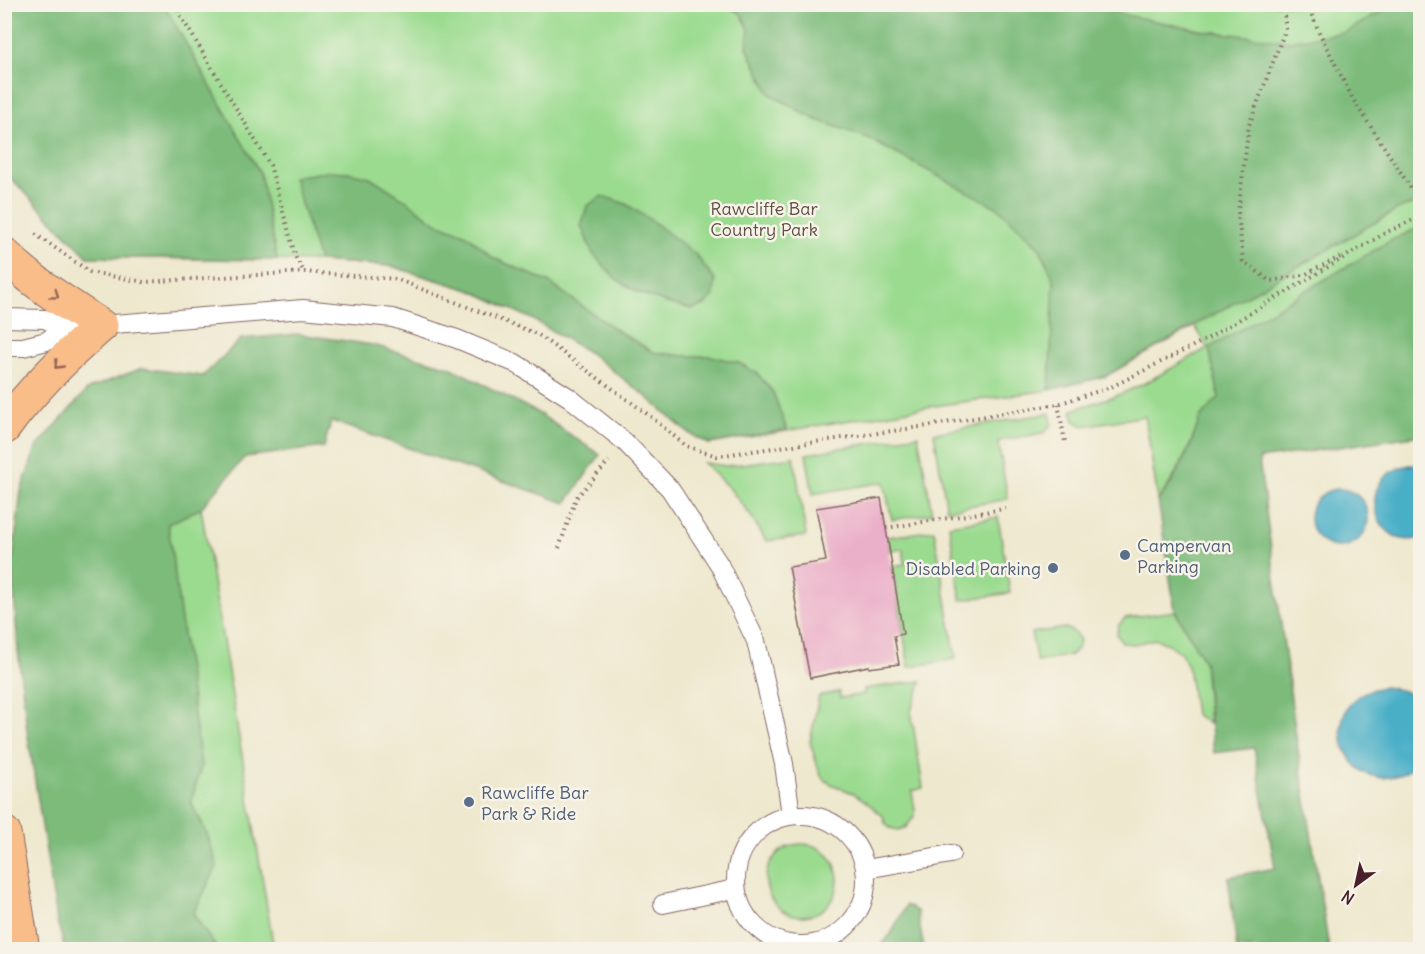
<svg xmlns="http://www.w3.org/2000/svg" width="1425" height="954" font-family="Delius,sans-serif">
<rect width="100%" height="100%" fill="#f7f3e8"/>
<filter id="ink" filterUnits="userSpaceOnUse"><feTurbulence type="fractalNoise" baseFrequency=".0167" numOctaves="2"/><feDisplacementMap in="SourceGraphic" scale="12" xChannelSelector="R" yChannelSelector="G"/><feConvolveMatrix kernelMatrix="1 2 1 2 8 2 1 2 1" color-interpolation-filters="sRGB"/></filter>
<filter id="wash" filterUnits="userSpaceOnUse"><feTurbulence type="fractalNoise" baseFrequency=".008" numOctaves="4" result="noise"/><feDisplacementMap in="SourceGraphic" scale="24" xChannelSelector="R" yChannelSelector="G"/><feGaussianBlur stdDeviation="1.35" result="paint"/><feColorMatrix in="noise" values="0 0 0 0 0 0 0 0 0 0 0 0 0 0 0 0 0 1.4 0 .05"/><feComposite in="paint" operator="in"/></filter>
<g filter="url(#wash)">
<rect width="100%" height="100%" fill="#eee8ce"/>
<!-- green -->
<g fill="#9bdb90" stroke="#727d5e" stroke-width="1.5">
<path d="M 4,5 L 1420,5 L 1420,434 L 1200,418 C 1190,449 1178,474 1158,500 L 1145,416 L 1083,426 L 1074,421 L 1072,410 L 1121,394 L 1145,383 L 1208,348 L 1195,326 L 1106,376 L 1049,390 L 927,407 L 709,444 L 687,432 L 647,397 L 590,353 L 532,319 L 473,291 L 391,266 L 319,261 L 88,257 L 5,172 Z"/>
<path d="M 1050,413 L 1052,424 L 1044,433 L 998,441 L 1008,499 L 947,510 L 934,433 Z"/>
<path d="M 918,435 L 932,513 L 892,520 L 884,482 L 813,494 L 806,454 Z"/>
<path d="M 794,457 L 806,536 L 766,541 L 751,516 L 731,490 L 704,463 L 726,466 Z"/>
<path d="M 201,508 L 274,949 L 217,949 L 193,914 L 217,866 L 207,834 L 191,802 L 201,766 L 167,524 Z"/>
<path d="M 998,517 L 1010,593 L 961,600 L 949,525 Z"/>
<path d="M 934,530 L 956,659 L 909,667 L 892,566 L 905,564 L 903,549 L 890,551 L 887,537 Z"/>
<path d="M 1175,611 L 1204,661 L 1209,724 L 1195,714 L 1188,666 L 1181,653 L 1170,645 L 1156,639 L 1134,644 L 1123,643 L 1117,635 L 1118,626 L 1125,618 Z"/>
<path d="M 1066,628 L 1074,632 L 1080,640 L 1077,649 L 1071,655 L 1037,662 L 1031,633 Z"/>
<path d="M 922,681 L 911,711 L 923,788 L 912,791 L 915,811 L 914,817 L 905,828 L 899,830 L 890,828 L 885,823 L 883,816 L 865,801 L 853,793 L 831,784 L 824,780 L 820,774 L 810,742 L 819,696 L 839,692 L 840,698 L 864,694 L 864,689 Z"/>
<circle cx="802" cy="880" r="36"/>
</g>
<!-- forest -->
<g fill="#7cbb7a" stroke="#636d52" stroke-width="1.5">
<path d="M 4,5 L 164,5 L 260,173 L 277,260 L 88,257 L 5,172 Z"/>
<path d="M 726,5 L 1098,5 L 1126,15 L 1206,31 L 1290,41 L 1345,32 L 1394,5 L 1420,5 L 1420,201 L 1397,210 L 1106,376 L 1049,390 L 1054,280 L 1039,247 L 998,208 L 867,138 L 812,118 L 770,94 L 747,48 L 749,29 L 741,14 Z"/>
<path d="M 330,171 L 348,172 L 370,177 L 406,200 L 435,222 L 467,235 L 494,258 L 548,282 L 618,331 L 653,352 L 683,356 L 711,356 L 739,363 L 757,373 L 773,392 L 787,430 L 709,444 L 687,432 L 647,397 L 590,353 L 532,319 L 473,291 L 391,266 L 319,261 L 293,177 Z"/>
<path d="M 602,196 L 626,204 L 658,225 L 696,255 L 715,280 L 714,295 L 705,305 L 692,309 L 666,303 L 639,293 L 616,279 L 593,254 L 581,226 L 587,206 Z"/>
<path d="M 1420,227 L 1420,435 L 1259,459 L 1297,743 L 1329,949 L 1237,949 L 1228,877 L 1275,868 L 1254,748 L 1214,753 L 1204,661 L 1175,611 L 1158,500 L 1172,482 L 1190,447 L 1200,418 L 1219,397 L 1209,348 L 1390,241 Z"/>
<path d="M 299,334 L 373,345 L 450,367 L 538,413 L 600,455 L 566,503 L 331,421 L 324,447 L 245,457 L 201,508 L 168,524 L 201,766 L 191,802 L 207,834 L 217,866 L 193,914 L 217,949 L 65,949 L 57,921 L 27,730 L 18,650 L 12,566 L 21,491 L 36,448 L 88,389 L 142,368 L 203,376 L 241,339 Z"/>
<path d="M 906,905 L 917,911 L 924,949 L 878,949 L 891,934 Z"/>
</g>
<!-- water -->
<g fill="#48afc7" stroke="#496779" stroke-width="1.5">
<path d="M 1410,465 L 1420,466 L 1420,538 C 1376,552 1350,476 1410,465 Z"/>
<circle cx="1339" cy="518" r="29"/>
<path d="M 1384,687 C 1400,689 1409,691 1420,703 L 1420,763 C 1355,815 1309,713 1370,690 C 1374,689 1379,688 1384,687 Z"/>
</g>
<g id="blocks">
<!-- building -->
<path fill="#ebb0c9" d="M 881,498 L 903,634 L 894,636 L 899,664 L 869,668 L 869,666 L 810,678 L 789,567 L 826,561 L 816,508 Z"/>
</g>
</g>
<g filter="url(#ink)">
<use href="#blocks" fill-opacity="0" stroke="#836564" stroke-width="1.5"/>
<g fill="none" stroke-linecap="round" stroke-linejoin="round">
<!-- service casing -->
<g stroke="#836564" stroke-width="20">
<g id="service">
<path d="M 4,318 L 45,319 L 63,328 L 303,309 L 393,318 L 457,339 L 515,363 L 570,398 L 625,442 L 670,489 L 719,564 L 756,641 L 784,764 L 791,815"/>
<path d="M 4,347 L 23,347 L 47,341 L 63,328"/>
<circle cx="801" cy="880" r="65"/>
<path d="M 866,869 L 951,854"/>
<path d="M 663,904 L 735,889"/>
</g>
</g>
<!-- primary casing -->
<g stroke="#836564" stroke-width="35">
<g id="primary">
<path d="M 4,254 C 33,283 68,304 101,326 C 65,357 32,389 4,428"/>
<path d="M 4,833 L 23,950"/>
</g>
</g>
<!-- path -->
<g stroke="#836564" stroke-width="4" stroke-dasharray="1.5 4.5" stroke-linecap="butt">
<path d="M 178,4 L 179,13 L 270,165 L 296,258 L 304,272"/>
<path d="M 1283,4 L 1286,28 L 1249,125 L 1238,212 L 1243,261 L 1270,281 L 1304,275 L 1344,255"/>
<path d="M 1307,4 L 1321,36 L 1354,101 L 1420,202"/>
<path d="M 35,234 L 90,272 L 144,282 L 304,272 L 396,279 L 537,334 L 650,416 L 686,446 L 717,456 L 927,426 L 1058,404 L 1111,387 L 1205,340 L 1387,232 L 1420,217"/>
<path d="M 1058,404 L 1065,442"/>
<path d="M 886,528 L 1010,508"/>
<path d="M 559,548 L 576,498 L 609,461"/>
</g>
<!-- service -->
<use href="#service" stroke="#fff" stroke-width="18"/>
<!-- primary -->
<use href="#primary" stroke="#f8bd89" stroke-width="33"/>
</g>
<!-- one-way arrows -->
<defs><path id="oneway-chevron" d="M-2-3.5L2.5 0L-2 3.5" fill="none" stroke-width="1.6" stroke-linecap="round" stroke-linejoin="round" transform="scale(1.5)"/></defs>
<g stroke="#986655">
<use href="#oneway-chevron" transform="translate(55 295) rotate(36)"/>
<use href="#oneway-chevron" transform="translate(58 365) rotate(134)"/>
</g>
</g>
<!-- markers -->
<g fill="#5c6f8a" stroke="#f7f3e8" stroke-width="2">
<circle cx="1125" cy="555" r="6"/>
<circle cx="1053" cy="568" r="6"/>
<circle cx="469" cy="802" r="6"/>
</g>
<g text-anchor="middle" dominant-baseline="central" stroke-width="5" stroke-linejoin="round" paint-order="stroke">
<!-- park labels -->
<g font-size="18" fill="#5e4e44" stroke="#f7f3e8">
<text x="764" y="208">Rawcliffe Bar<tspan x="764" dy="21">Country Park</tspan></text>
</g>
<!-- service labels -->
<g font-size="18" fill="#4e5e75" stroke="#f7f3e8" text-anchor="start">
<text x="1137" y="545">Campervan<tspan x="1137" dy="21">Parking</tspan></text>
<text x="1041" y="568" text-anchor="end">Disabled Parking</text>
<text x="481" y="792">Rawcliffe Bar<tspan x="481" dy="21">Park &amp; Ride</tspan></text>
</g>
</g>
<!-- margin -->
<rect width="1425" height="954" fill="none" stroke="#f7f3e8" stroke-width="24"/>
<!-- north arrow -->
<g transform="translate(1356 885) rotate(213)" stroke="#f7f3e8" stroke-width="4.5" paint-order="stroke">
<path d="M0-4.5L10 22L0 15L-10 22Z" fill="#4a1f2b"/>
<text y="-9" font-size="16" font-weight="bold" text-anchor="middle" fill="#4a1f2b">N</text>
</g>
</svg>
